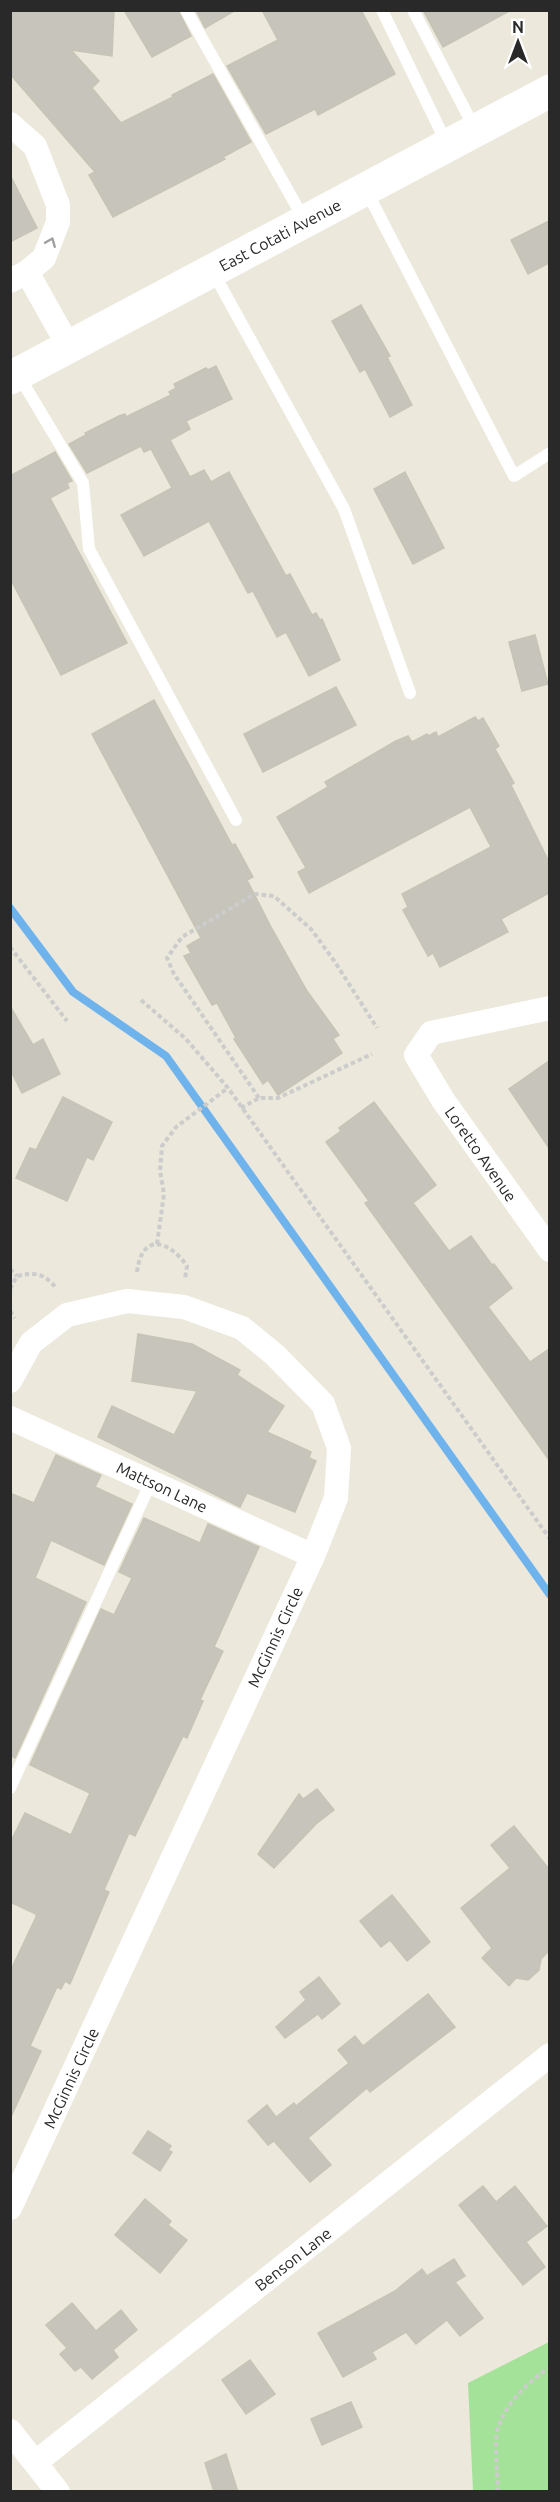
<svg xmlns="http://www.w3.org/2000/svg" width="560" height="2502" font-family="Ubuntu,sans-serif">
<rect width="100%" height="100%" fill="#ece8db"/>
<!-- green -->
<path fill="#a3e298" d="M 549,2342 L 549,2491 L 473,2491 L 468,2383 Z"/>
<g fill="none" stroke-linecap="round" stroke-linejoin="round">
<!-- stream -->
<path stroke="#6fb3ed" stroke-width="8" d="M 10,908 L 73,992 L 166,1056 L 550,1595"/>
</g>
<!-- building -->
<g fill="#c7c4bb" stroke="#c7c4b5" stroke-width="1.5">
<path d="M 10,10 L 114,10 L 112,56 L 71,50 L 99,81 L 92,88 L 121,123 L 173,97 L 172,95 L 213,74 L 251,142 L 223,157 L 225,159 L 113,217 L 89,175 L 95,172 L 10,74 Z"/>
<path d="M 124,10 L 178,10 L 191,36 L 152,57 Z"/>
<path d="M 196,10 L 236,10 L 205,28 Z"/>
<path d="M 262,10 L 361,10 L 395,74 L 318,115 L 315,109 L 266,134 L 227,66 L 278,40 Z"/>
<path d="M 423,10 L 511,10 L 443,47 Z"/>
<path d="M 10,175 L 37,228 L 10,242 Z"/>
<path d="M 549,221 L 549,263 L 528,274 L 511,240 Z"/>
<path d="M 361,305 L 390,356 L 387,357 L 412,405 L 390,417 L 365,369 L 360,372 L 332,321 Z"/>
<path d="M 216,366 L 232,399 L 186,421 L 190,429 L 170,440 L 190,477 L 204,470 L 211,482 L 229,472 L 286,576 L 290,574 L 312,615 L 316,613 L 320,620 L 322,619 L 340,660 L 309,676 L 286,632 L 277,637 L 253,591 L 248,593 L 209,521 L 144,556 L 121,515 L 172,488 L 151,449 L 144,452 L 141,446 L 87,473 L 69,444 L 86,435 L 85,433 L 119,416 L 125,414 L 126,417 L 171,395 L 169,392 L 176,388 L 174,384 L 206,368 L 208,370 Z"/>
<path d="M 55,452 L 72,481 L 67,483 L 69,488 L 50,498 L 127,643 L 61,675 L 10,578 L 10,476 Z"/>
<path d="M 405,472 L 444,548 L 413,564 L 374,489 Z"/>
<path d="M 535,635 L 548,684 L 522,691 L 509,642 Z"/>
<path d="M 336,687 L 356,725 L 263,772 L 244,734 Z"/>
<path d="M 154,700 L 232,845 L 235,844 L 253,877 L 247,880 L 271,927 L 307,991 L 339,1035 L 333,1039 L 342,1053 L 278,1095 L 268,1080 L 263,1084 L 234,1039 L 236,1038 L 217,1003 L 212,1005 L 184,956 L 191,953 L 187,946 L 201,938 L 92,734 Z"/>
<path d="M 475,717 L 478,721 L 483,718 L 499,746 L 495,749 L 514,783 L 511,785 L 549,862 L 549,893 L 501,919 L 508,932 L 440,967 L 433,953 L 428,956 L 403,910 L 408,907 L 402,894 L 491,847 L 470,807 L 309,893 L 298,872 L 306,868 L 277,817 L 328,787 L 325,782 L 396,741 L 408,736 L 412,742 L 427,734 L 428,736 L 436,732 L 438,737 Z"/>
<path d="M 10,1006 L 33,1045 L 43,1039 L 60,1074 L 22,1093 L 10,1069 Z"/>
<path d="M 549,1061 L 549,1148 L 509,1089 Z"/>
<path d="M 63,1097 L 112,1122 L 93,1160 L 87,1157 L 67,1201 L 16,1178 L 30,1148 L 36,1150 Z"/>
<path d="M 374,1102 L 436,1185 L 413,1203 L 449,1251 L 471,1236 L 492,1265 L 494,1264 L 512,1288 L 488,1307 L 530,1362 L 549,1349 L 549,1460 L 365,1203 L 369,1201 L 326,1142 L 341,1131 L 339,1128 Z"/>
<path d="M 138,1334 L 192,1344 L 240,1370 L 237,1375 L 284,1406 L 267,1432 L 311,1452 L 309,1458 L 316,1461 L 295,1512 L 247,1493 L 240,1507 L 98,1437 L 112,1406 L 174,1435 L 197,1391 L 132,1381 Z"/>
<path d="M 56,1455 L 101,1475 L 95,1487 L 132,1504 L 104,1565 L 51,1540 L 35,1578 L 86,1602 L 15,1758 L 10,1755 L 10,1493 L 34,1503 Z"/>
<path d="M 144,1518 L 200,1543 L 208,1524 L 259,1547 L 214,1647 L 223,1651 L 200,1700 L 203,1701 L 187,1738 L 183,1736 L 135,1836 L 129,1833 L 104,1890 L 109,1892 L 70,1984 L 65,1981 L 61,1989 L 57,1987 L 30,2046 L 41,2051 L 10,2119 L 10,1972 L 36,1917 L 36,1914 L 10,1902 L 10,1843 L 25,1813 L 71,1835 L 90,1793 L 30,1765 L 101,1609 L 114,1615 L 132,1578 L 119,1572 Z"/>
<path d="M 317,1789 L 334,1810 L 316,1824 L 274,1868 L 258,1854 L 299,1794 L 303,1799 Z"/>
<path d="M 514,1826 L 549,1869 L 549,1951 L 541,1959 L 539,1970 L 528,1980 L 516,1978 L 509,1986 L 482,1958 L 492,1948 L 461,1908 L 510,1868 L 491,1845 Z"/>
<path d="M 392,1895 L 430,1942 L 407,1961 L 390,1940 L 381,1947 L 360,1921 Z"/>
<path d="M 319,1977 L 340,2004 L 322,2019 L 318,2014 L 285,2038 L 276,2027 L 306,2000 L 300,1992 Z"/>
<path d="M 428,1994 L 455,2027 L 370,2092 L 367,2088 L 308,2138 L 331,2165 L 310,2182 L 274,2141 L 268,2145 L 248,2121 L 267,2105 L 276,2117 L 294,2103 L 296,2106 L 349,2063 L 338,2050 L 355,2036 L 363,2046 Z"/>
<path d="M 148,2131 L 171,2146 L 168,2150 L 172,2152 L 160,2171 L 133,2153 Z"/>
<path d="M 483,2186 L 496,2202 L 515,2186 L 547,2226 L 526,2242 L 545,2267 L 523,2285 L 459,2205 Z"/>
<path d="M 145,2199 L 171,2221 L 168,2225 L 187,2240 L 160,2273 L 115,2235 Z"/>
<path d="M 454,2259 L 465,2276 L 455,2282 L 483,2318 L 460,2336 L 447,2320 L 416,2344 L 406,2332 L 372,2352 L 376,2359 L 343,2377 L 318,2333 L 395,2291 L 422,2269 L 427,2276 Z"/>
<path d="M 72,2303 L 96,2331 L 121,2310 L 137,2330 L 113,2350 L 118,2357 L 92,2379 L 81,2367 L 75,2371 L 60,2354 L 67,2348 L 46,2325 Z"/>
<path d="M 250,2360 L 275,2394 L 246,2414 L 222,2380 Z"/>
<path d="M 351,2402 L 362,2427 L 322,2445 L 311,2419 Z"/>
<path d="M 226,2454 L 238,2492 L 214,2492 L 205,2463 Z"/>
</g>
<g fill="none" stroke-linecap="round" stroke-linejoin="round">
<!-- path -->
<g stroke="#ccc" stroke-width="4" stroke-dasharray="4.5 3" stroke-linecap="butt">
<path d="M 10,947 L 67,1021"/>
<path d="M 141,1000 L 186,1039 L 228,1088 L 550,1539"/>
<path d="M 259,1098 L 174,974 L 167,958 L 182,937 L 255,894 L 274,896 L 311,929 L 335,962 L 377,1028"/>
<path d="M 241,1108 L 259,1098 L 278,1098 L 372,1054"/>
<path d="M 157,1244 L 164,1194 L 160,1171 L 162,1146 L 176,1127 L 228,1088"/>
<path d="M 10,1269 L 17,1276"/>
<path d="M 137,1272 C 142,1232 169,1240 187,1266 L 185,1279"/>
<path d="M 10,1289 L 17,1276 C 35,1272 44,1273 56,1288"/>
<path d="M 10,1311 L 15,1318"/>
<path d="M 498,2492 C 498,2477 494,2443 497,2431 C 505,2403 527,2383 550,2367"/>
</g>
<!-- lane -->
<g stroke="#fff" stroke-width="12">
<path d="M 186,10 L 305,221"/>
<path d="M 382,10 L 447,144"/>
<path d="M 413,10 L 475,129"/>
<path d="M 366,190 L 514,476 L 550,453"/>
<path d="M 213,272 L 344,509 L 410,693"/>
<path d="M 19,376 L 83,483 L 89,549 L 236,820"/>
<path d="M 10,1788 L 151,1482"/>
</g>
<!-- street -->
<g stroke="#fff" stroke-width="24">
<path d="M 10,124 L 35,146 L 58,205 L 58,222 L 44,258 L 27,272 L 10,281"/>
<path d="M 27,272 L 69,347"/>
<path d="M 550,1008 L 431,1033 L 416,1055 L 443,1100 L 550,1250"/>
<path d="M 10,1381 L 31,1343 L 67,1315 L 127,1301 L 184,1307 L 242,1328 L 275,1355 L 323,1404 L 339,1448 L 336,1498 L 313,1556 L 10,2208"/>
<path d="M 10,1418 L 313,1556"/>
<path d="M 10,2431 L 58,2492"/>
<path d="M 36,2462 L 550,2055"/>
</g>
<!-- secondary -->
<path stroke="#fff" stroke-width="33" d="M 10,378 L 550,91"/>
</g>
<!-- one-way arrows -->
<defs><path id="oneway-chevron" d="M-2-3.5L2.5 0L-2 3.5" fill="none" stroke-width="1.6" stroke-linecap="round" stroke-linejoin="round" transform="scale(1.5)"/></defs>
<use stroke="#9f9f9f" href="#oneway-chevron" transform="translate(51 242) rotate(-68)"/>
<g text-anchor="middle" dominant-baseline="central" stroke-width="4.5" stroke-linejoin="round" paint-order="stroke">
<!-- street labels -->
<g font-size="16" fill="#292929" stroke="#fff">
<text transform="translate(280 235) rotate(-28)">East Cotati Avenue</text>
<text transform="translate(481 1154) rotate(55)">Loretto Avenue</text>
<text transform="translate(162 1487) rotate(25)">Mattson Lane</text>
<text transform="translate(275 1637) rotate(-65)">McGinnis Circle</text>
<text transform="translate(71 2078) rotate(-65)">McGinnis Circle</text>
<text transform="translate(293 2259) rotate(-38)">Benson Lane</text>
</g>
</g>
<!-- border -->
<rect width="560" height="2502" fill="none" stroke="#292929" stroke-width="24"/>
<!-- north arrow -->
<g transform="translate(518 42)" stroke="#ffffff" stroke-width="4.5" paint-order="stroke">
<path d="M0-4.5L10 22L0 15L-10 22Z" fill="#292929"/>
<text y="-9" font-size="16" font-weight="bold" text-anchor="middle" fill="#292929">N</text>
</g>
</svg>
